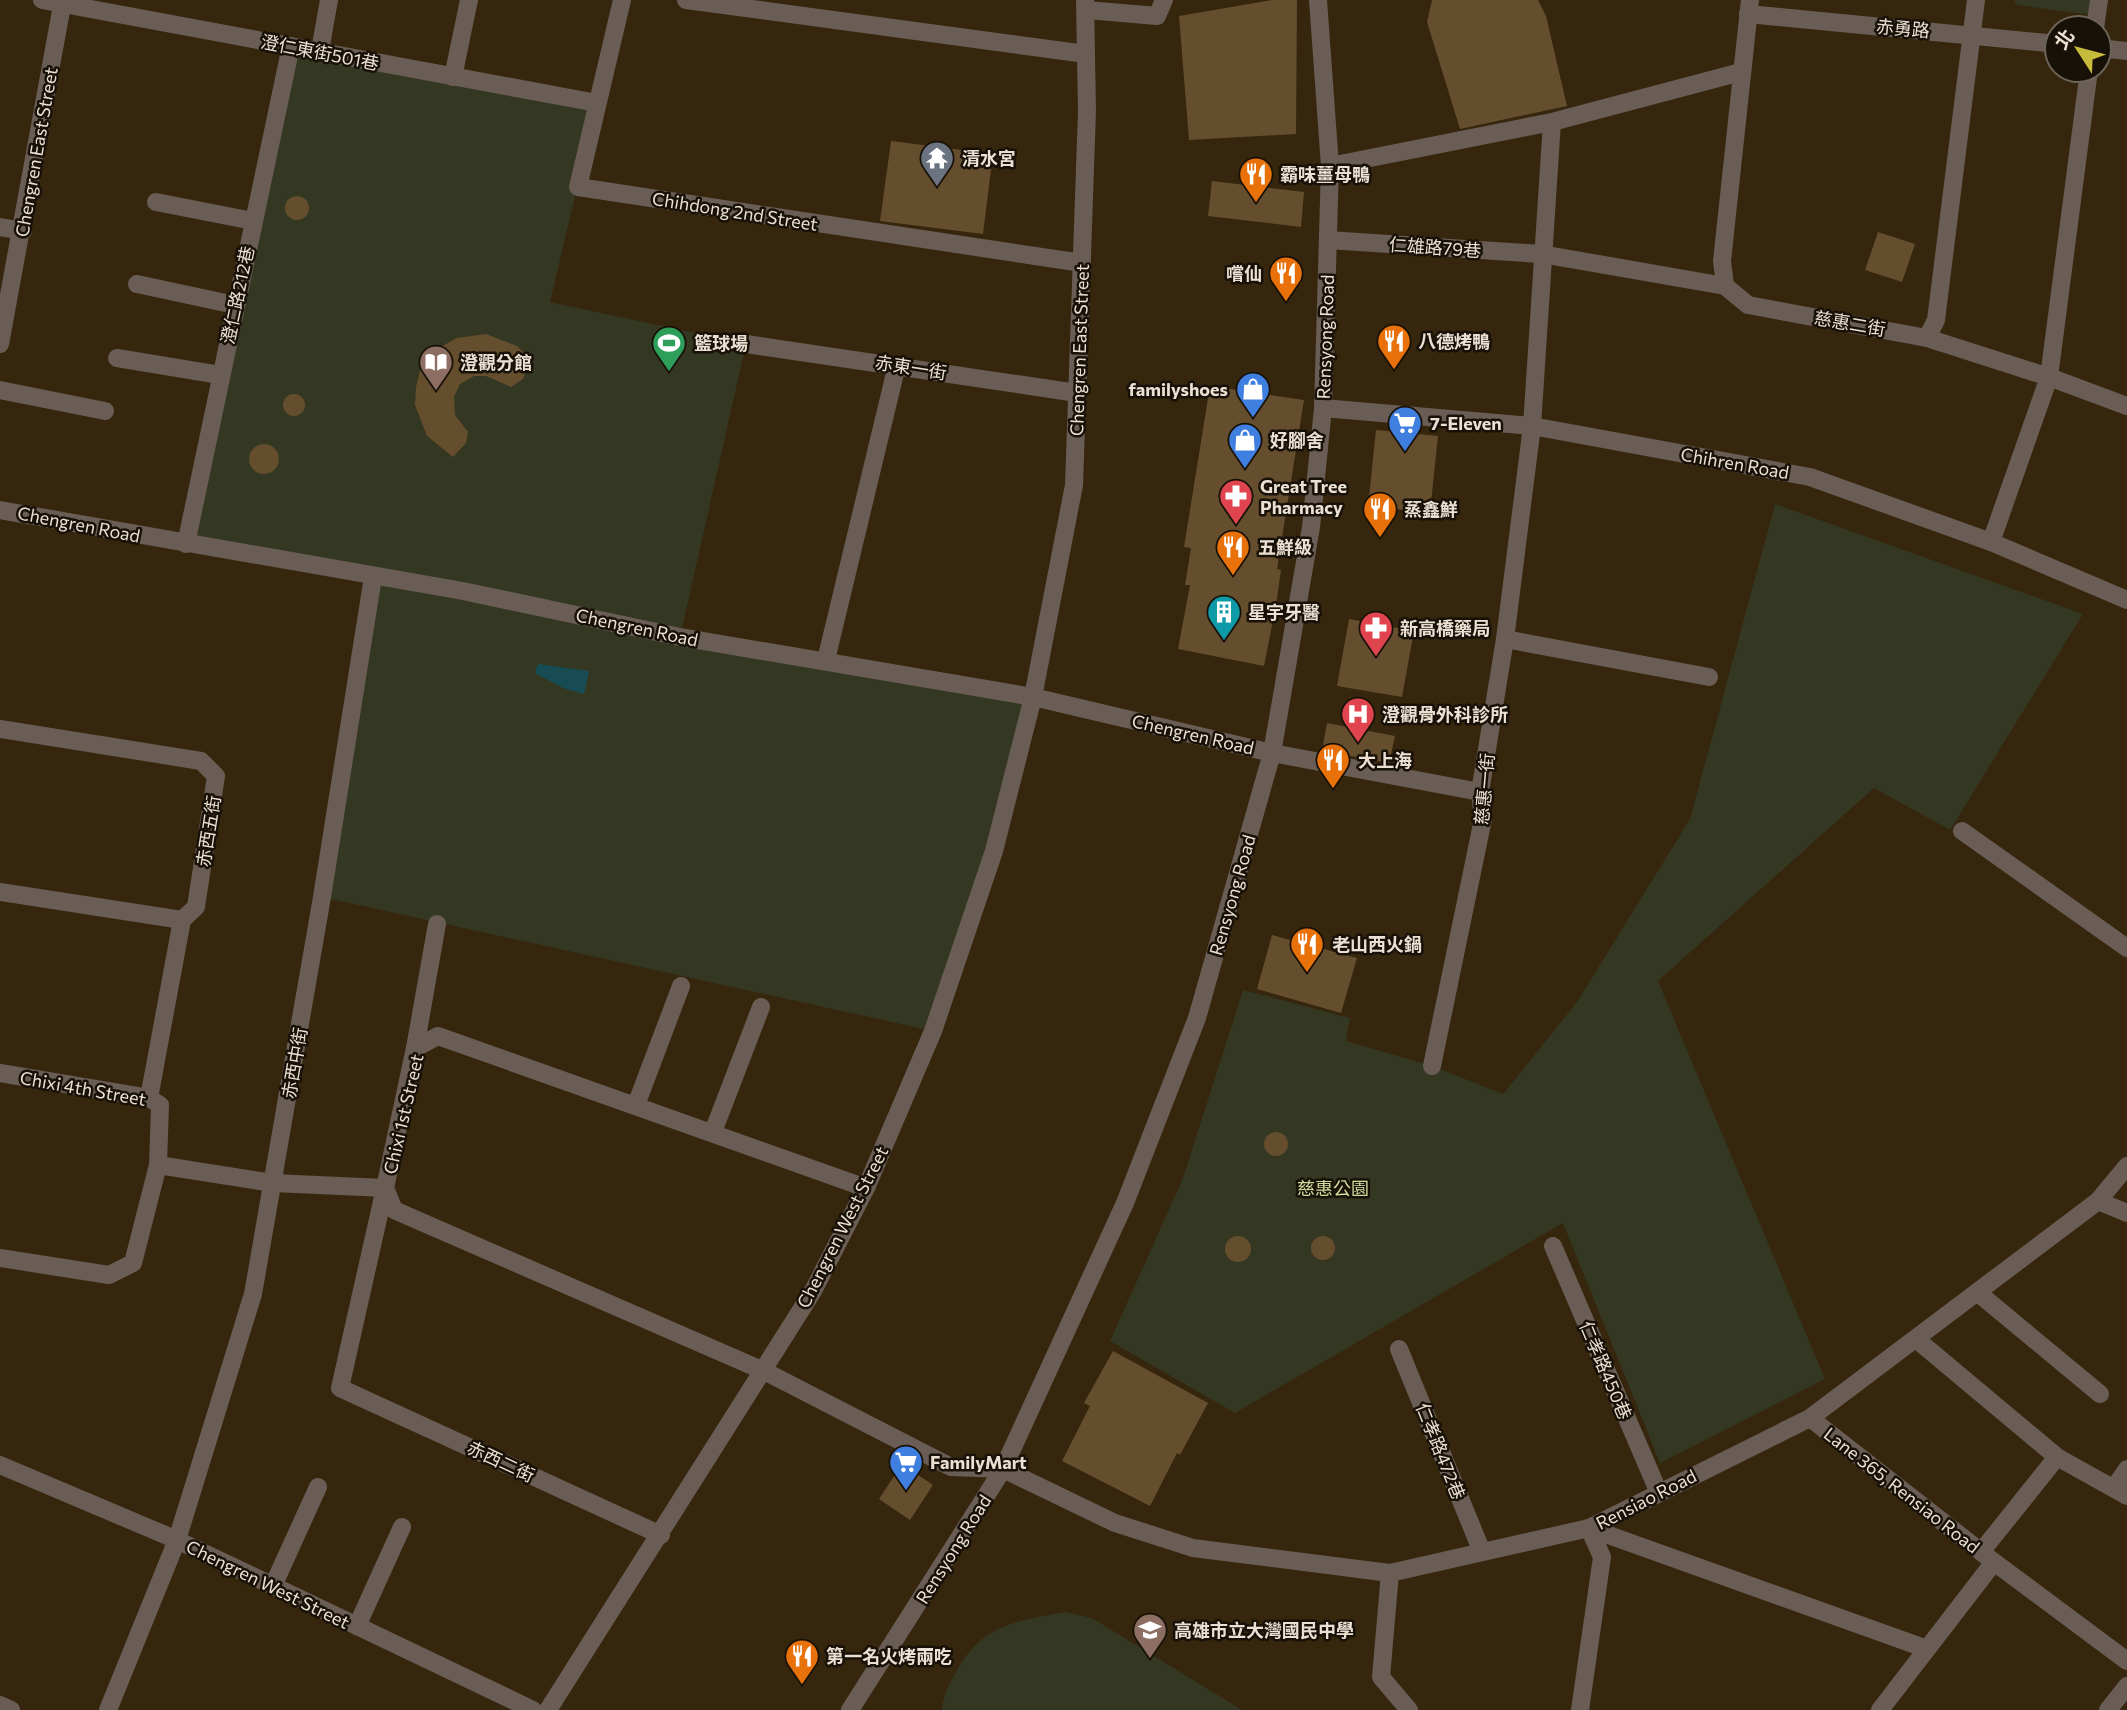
<svg xmlns="http://www.w3.org/2000/svg" width="2127" height="1710" font-family="Commissioner,'Noto Sans TC',sans-serif">
<rect width="100%" height="100%" fill="#36260d"/>
<!-- green -->
<g fill="#343722">
<path d="M 2014,0 L 2094,0 L 2091,15 L 2017,5 Z"/>
<path d="M 291,46 L 597,103 L 550,302 L 746,344 L 681,633 L 1033,697 L 933,1031 L 322,897 L 372,577 L 186,544 Z"/>
<path d="M 1775,504 L 2083,614 L 1950,830 L 1874,788 L 1658,981 L 1825,1379 L 1660,1463 L 1563,1223 L 1235,1413 L 1110,1341 L 1183,1178 L 1243,990 L 1350,1018 L 1346,1041 L 1432,1066 L 1503,1094 L 1577,1002 L 1690,819 Z"/>
<path d="M 1065,1612 L 1092,1618 L 1242,1710 L 942,1710 C 943,1696 948,1686 955,1674 C 980,1625 1015,1621 1065,1612 Z"/>
</g>
<!-- water -->
<path fill="#174c55" d="M 538,664 L 589,671 L 584,694 L 563,688 L 535,673 Z"/>
<!-- building -->
<g fill="#654e2e">
<path d="M 1272,0 L 1297,0 L 1296,134 L 1189,140 L 1179,16 Z"/>
<path d="M 1432,0 L 1538,0 L 1546,16 L 1567,106 L 1460,129 L 1427,22 Z"/>
<path d="M 891,141 L 993,154 L 983,234 L 880,221 Z"/>
<path d="M 1212,181 L 1304,192 L 1301,227 L 1208,216 Z"/>
<circle cx="297" cy="208" r="12"/>
<path d="M 1878,232 L 1915,244 L 1902,282 L 1865,270 Z"/>
<path d="M 486,334 L 517,346 L 531,360 L 523,379 L 511,387 L 486,376 L 474,376 L 460,384 L 454,397 L 455,415 L 468,432 L 466,443 L 453,457 L 427,436 L 415,405 L 416,387 L 420,371 L 437,349 L 457,338 Z"/>
<path d="M 1210,386 L 1304,400 L 1277,569 L 1281,570 L 1276,605 L 1264,666 L 1178,649 L 1190,585 L 1185,585 L 1191,548 L 1184,547 Z"/>
<circle cx="294" cy="405" r="11"/>
<path d="M 1376,430 L 1438,436 L 1430,512 L 1368,507 Z"/>
<circle cx="264" cy="459" r="15"/>
<path d="M 1349,619 L 1414,631 L 1402,697 L 1337,686 Z"/>
<path d="M 1327,723 L 1395,736 L 1389,763 L 1322,751 Z"/>
<path d="M 1272,935 L 1357,958 L 1341,1013 L 1257,989 Z"/>
<circle cx="1276" cy="1144" r="12"/>
<circle cx="1323" cy="1248" r="12"/>
<circle cx="1238" cy="1249" r="13"/>
<path d="M 1113,1351 L 1208,1403 L 1180,1455 L 1177,1453 L 1150,1506 L 1062,1461 L 1090,1406 L 1084,1403 Z"/>
<path d="M 902,1464 L 933,1485 L 910,1520 L 879,1499 Z"/>
</g>
<g fill="none" stroke-linecap="round" stroke-linejoin="round">
<!-- minor -->
<g stroke="#695d55" stroke-width="18">
<path d="M 42,0 L 597,103"/>
<path d="M 622,0 L 578,187 L 1082,263"/>
<path d="M 686,0 L 1086,54"/>
<path d="M 1750,0 L 1722,261 L 1725,286 L 1748,305 L 1927,338 L 2049,377 L 2127,406"/>
<path d="M 1087,10 L 1157,16 L 1164,0"/>
<path d="M 1748,14 L 2057,44"/>
<path d="M 2095,28 L 2099,0"/>
<path d="M 2099,48 L 2127,51"/>
<path d="M 320,51 L 329,0"/>
<path d="M 453,77 L 469,0"/>
<path d="M 1330,166 L 1552,122 L 1741,72"/>
<path d="M 156,202 L 253,221"/>
<path d="M 0,227 L 23,231"/>
<path d="M 1328,240 L 1541,254 L 1725,286"/>
<path d="M 137,284 L 235,305"/>
<path d="M 1927,338 L 1936,320 L 1976,0"/>
<path d="M 0,344 L 63,0"/>
<path d="M 746,344 L 1077,393"/>
<path d="M 117,358 L 220,375"/>
<path d="M 0,390 L 105,411"/>
<path d="M 1323,408 L 1532,426 L 1810,477 L 1991,542 L 2127,600"/>
<path d="M 0,510 L 463,591 L 680,637 L 1033,697 L 1272,753 L 1480,792"/>
<path d="M 1991,542 L 2049,377 L 2089,70"/>
<path d="M 186,544 L 291,46"/>
<path d="M 1505,639 L 1709,677"/>
<path d="M 826,660 L 897,365"/>
<path d="M 0,729 L 201,761 L 216,776 L 196,907 L 182,920 L 0,892"/>
<path d="M 1962,831 L 2127,948"/>
<path d="M 415,1048 L 437,924"/>
<path d="M 1432,1066 L 1483,819 L 1480,792 L 1505,639 L 1532,426 L 1552,122"/>
<path d="M 0,1073 L 149,1098 L 160,1105 L 158,1165 L 133,1263 L 109,1275 L 0,1258"/>
<path d="M 149,1098 L 182,920"/>
<path d="M 636,1105 L 681,986"/>
<path d="M 713,1132 L 761,1007"/>
<path d="M 158,1165 L 273,1183 L 385,1188 L 340,1388 L 661,1535"/>
<path d="M 866,1188 L 438,1036 L 415,1048 L 385,1188 L 394,1210 L 764,1371 L 951,1467 L 1003,1469 L 1115,1523 L 1193,1548 L 1390,1573 L 1589,1528 L 1810,1418 L 2098,1201 L 2127,1166"/>
<path d="M 2098,1201 L 2127,1213"/>
<path d="M 1553,1246 L 1659,1493"/>
<path d="M 1977,1292 L 2100,1394"/>
<path d="M 1916,1339 L 2057,1457"/>
<path d="M 1399,1349 L 1482,1552"/>
<path d="M 1810,1418 L 1994,1562"/>
<path d="M 0,1465 L 177,1540 L 533,1710"/>
<path d="M 2114,1488 L 2127,1469"/>
<path d="M 1589,1528 L 1927,1649"/>
<path d="M 1981,1552 L 2057,1457 L 2127,1496"/>
<path d="M 1390,1573 L 1381,1677 L 1409,1710"/>
<path d="M 273,1586 L 318,1487"/>
<path d="M 357,1626 L 402,1527"/>
<path d="M 0,1705 L 11,1710"/>
<path d="M 108,1710 L 177,1540 L 253,1294 L 322,897 L 373,577"/>
<path d="M 548,1710 L 813,1291 L 866,1188 L 933,1031 L 994,851 L 1033,697 L 1074,485 L 1087,111 L 1085,0"/>
<path d="M 850,1710 L 1003,1469 L 1125,1203 L 1197,1018 L 1272,753 L 1311,527 L 1323,408 L 1330,166 L 1318,0"/>
<path d="M 1580,1710 L 1602,1557 L 1589,1528"/>
<path d="M 1880,1710 L 1994,1562 L 2127,1661"/>
<path d="M 2108,1710 L 2127,1686"/>
</g>
</g>
<!-- icons -->
<defs>
<g id="temple-pin" transform="scale(1.75)"><path d="M0 17L-7.5 6A9.5 9.5 0 1 1 7.5 6Z" fill="#6b7280" stroke="#181107"/><path d="M0-6L5-2H3V0L6.5 2.5H4V6H1.5V3h-3V6H-4V2.5H-6.5L-3 0V-2H-5Z" fill="#fff"/></g>
<g id="restaurant-pin" transform="scale(1.75)"><path d="M0 17L-7.5 6A9.5 9.5 0 1 1 7.5 6Z" fill="#e8710a" stroke="#181107"/><path d="M-5-6h1v4h1v-4h1v4h1v-4h1v5L-1.5 .5V6h-2V.5L-5-1ZM5-6V6H3V1.5H1.5Q1.5-4 5-6Z" fill="#fff"/></g>
<g id="stadium-pin" transform="scale(1.75)"><path d="M0 17L-7.5 6A9.5 9.5 0 1 1 7.5 6Z" fill="#2e9e5b" stroke="#181107"/><path d="M0-5a6.5 5 0 1 0 0 10a6.5 5 0 1 0 0-10ZM-3.5-1.8h7v3.6h-7Z" fill="#fff"/></g>
<g id="library-pin" transform="scale(1.75)"><path d="M0 17L-7.5 6A9.5 9.5 0 1 1 7.5 6Z" fill="#8d6e63" stroke="#181107"/><path d="M-6-4Q-3-5.5-.7-3.5V5Q-3 3-6 4ZM6-4Q3-5.5 .7-3.5V5Q3 3 6 4Z" fill="#fff"/></g>
<g id="shop-pin" transform="scale(1.75)"><path d="M0 17L-7.5 6A9.5 9.5 0 1 1 7.5 6Z" fill="#3f7fe0" stroke="#181107"/><path d="M-5-2.5h2.3a2.7 3.5 0 0 1 5.4 0H5L5.5 6h-11ZM-1.5-2.5h3a1.5 2.3 0 0 0-3 0Z" fill="#fff"/></g>
<g id="supermarket-pin" transform="scale(1.75)"><path d="M0 17L-7.5 6A9.5 9.5 0 1 1 7.5 6Z" fill="#3f7fe0" stroke="#181107"/><path d="M-6-5.5h2.5l.6 2H6L4.5 2H-2.5L-4.4-4H-6ZM-1.5 3.2a1.3 1.3 0 1 0 .1 0ZM3 3.2a1.3 1.3 0 1 0 .1 0Z" fill="#fff"/></g>
<g id="pharmacy-pin" transform="scale(1.75)"><path d="M0 17L-7.5 6A9.5 9.5 0 1 1 7.5 6Z" fill="#e0444e" stroke="#181107"/><path d="M-2-6h4v4h4v4h-4v4h-4v-4h-4v-4h4Z" fill="#fff"/></g>
<g id="building-pin" transform="scale(1.75)"><path d="M0 17L-7.5 6A9.5 9.5 0 1 1 7.5 6Z" fill="#0f9aa8" stroke="#181107"/><path d="M-4-6H4V6H1V3H-1V6H-4ZM-2.5-4.3h1.7v1.8h-1.7ZM.8-4.3h1.7v1.8H.8ZM-2.5-1h1.7V.8h-1.7ZM.8-1h1.7V.8H.8Z" fill="#fff"/></g>
<g id="hospital-pin" transform="scale(1.75)"><path d="M0 17L-7.5 6A9.5 9.5 0 1 1 7.5 6Z" fill="#e0444e" stroke="#181107"/><path d="M-5-5h3v3.5h4V-5h3V5h-3V1.5h-4V5h-3Z" fill="#fff"/></g>
<g id="school-pin" transform="scale(1.75)"><path d="M0 17L-7.5 6A9.5 9.5 0 1 1 7.5 6Z" fill="#8d6e63" stroke="#181107"/><path d="M0-5L7-2L0 1L-7-2ZM-4 1L0 2.5L4 1V4Q0 6-4 4Z" fill="#fff"/></g>
</defs>
<g fill-rule="evenodd">
<use href="#temple-pin" x="937" y="158"/>
<use href="#restaurant-pin" x="1256" y="174"/>
<use href="#restaurant-pin" x="1286" y="273"/>
<use href="#restaurant-pin" x="1394" y="341"/>
<use href="#stadium-pin" x="669" y="343"/>
<use href="#library-pin" x="436" y="362"/>
<use href="#shop-pin" x="1253" y="389"/>
<use href="#supermarket-pin" x="1405" y="423"/>
<use href="#shop-pin" x="1245" y="440"/>
<use href="#pharmacy-pin" x="1236" y="496"/>
<use href="#restaurant-pin" x="1380" y="509"/>
<use href="#restaurant-pin" x="1233" y="547"/>
<use href="#building-pin" x="1224" y="612"/>
<use href="#pharmacy-pin" x="1376" y="628"/>
<use href="#hospital-pin" x="1358" y="714"/>
<use href="#restaurant-pin" x="1333" y="760"/>
<use href="#restaurant-pin" x="1307" y="944"/>
<use href="#supermarket-pin" x="906" y="1462"/>
<use href="#school-pin" x="1150" y="1630"/>
<use href="#restaurant-pin" x="802" y="1656"/>
</g>
<g text-anchor="middle" dominant-baseline="central" stroke-width="5" stroke-linejoin="round" paint-order="stroke">
<!-- street labels -->
<g font-size="18" fill="#ebe0d2" stroke="#181107">
<text transform="translate(1903 28) rotate(5)">赤勇路</text>
<text transform="translate(320 52) rotate(11)">澄仁東街501巷</text>
<text transform="translate(36 152) rotate(-80)">Chengren East Street</text>
<text transform="translate(735 211) rotate(9)">Chihdong 2nd Street</text>
<text transform="translate(1435 247) rotate(4)">仁雄路79巷</text>
<text transform="translate(237 295) rotate(-78)">澄仁路212巷</text>
<text transform="translate(1850 323) rotate(10)">慈惠二街</text>
<text transform="translate(1325 337) rotate(-88)">Rensyong Road</text>
<text transform="translate(1079 350) rotate(-88)">Chengren East Street</text>
<text transform="translate(911 367) rotate(9)">赤東一街</text>
<text transform="translate(1735 463) rotate(10)">Chihren Road</text>
<text transform="translate(79 524) rotate(11)">Chengren Road</text>
<text transform="translate(637 627) rotate(12)">Chengren Road</text>
<text transform="translate(1193 734) rotate(13)">Chengren Road</text>
<text transform="translate(1484 789) rotate(-85)">慈惠一街</text>
<text transform="translate(208 831) rotate(-81)">赤西五街</text>
<text transform="translate(1232 895) rotate(-74)">Rensyong Road</text>
<text transform="translate(294 1063) rotate(-80)">赤西中街</text>
<text transform="translate(83 1088) rotate(10)">Chixi 4th Street</text>
<text transform="translate(403 1114) rotate(-77)">Chixi 1st Street</text>
<text transform="translate(842 1227) rotate(-63)">Chengren West Street</text>
<text transform="translate(1606 1370) rotate(67)">仁孝路450巷</text>
<text transform="translate(1441 1451) rotate(68)">仁孝路472巷</text>
<text transform="translate(501 1461) rotate(25)">赤西二街</text>
<text transform="translate(1902 1490) rotate(38)">Lane 365, Rensiao Road</text>
<text transform="translate(1646 1499) rotate(-27)">Rensiao Road</text>
<text transform="translate(953 1549) rotate(-58)">Rensyong Road</text>
<text transform="translate(268 1584) rotate(26)">Chengren West Street</text>
</g>
<!-- poi labels -->
<g font-size="18" font-weight="bold" fill="#ebe0d2" stroke="#181107" text-anchor="start">
<text x="962" y="158">清水宮</text>
<text x="1280" y="174">霸味薑母鴨</text>
<text x="1262" y="273" text-anchor="end">嚐仙</text>
<text x="1418" y="341">八德烤鴨</text>
<text x="694" y="343">籃球場</text>
<text x="460" y="362">澄觀分館</text>
<text x="1228" y="389" text-anchor="end">familyshoes</text>
<text x="1430" y="423">7-Eleven</text>
<text x="1270" y="440">好腳舍</text>
<text x="1260" y="486">Great Tree<tspan x="1260" dy="21">Pharmacy</tspan></text>
<text x="1404" y="509">蒸鑫鮮</text>
<text x="1258" y="547">五鮮級</text>
<text x="1248" y="612">星宇牙醫</text>
<text x="1400" y="628">新高橋藥局</text>
<text x="1382" y="714">澄觀骨外科診所</text>
<text x="1358" y="760">大上海</text>
<text x="1332" y="944">老山西火鍋</text>
<text x="930" y="1462">FamilyMart</text>
<text x="1174" y="1630">高雄市立大灣國民中學</text>
<text x="826" y="1656">第一名火烤兩吃</text>
</g>
<!-- park labels -->
<g font-size="18" fill="#cfdb9a" stroke="#181107">
<text x="1333" y="1188">慈惠公園</text>
</g>
</g>
<!-- north arrow -->
<g transform="translate(2078 49) rotate(306)"><circle r="33" fill="#181107" stroke="#6c6458" stroke-width="2"/>
<path d="M0-5L12 26L0 18L-12 26Z" fill="#c7bb3c"/>
<text y="-10" font-size="19" font-weight="bold" text-anchor="middle" fill="#ebe0d2">北</text>
</g>
</svg>
